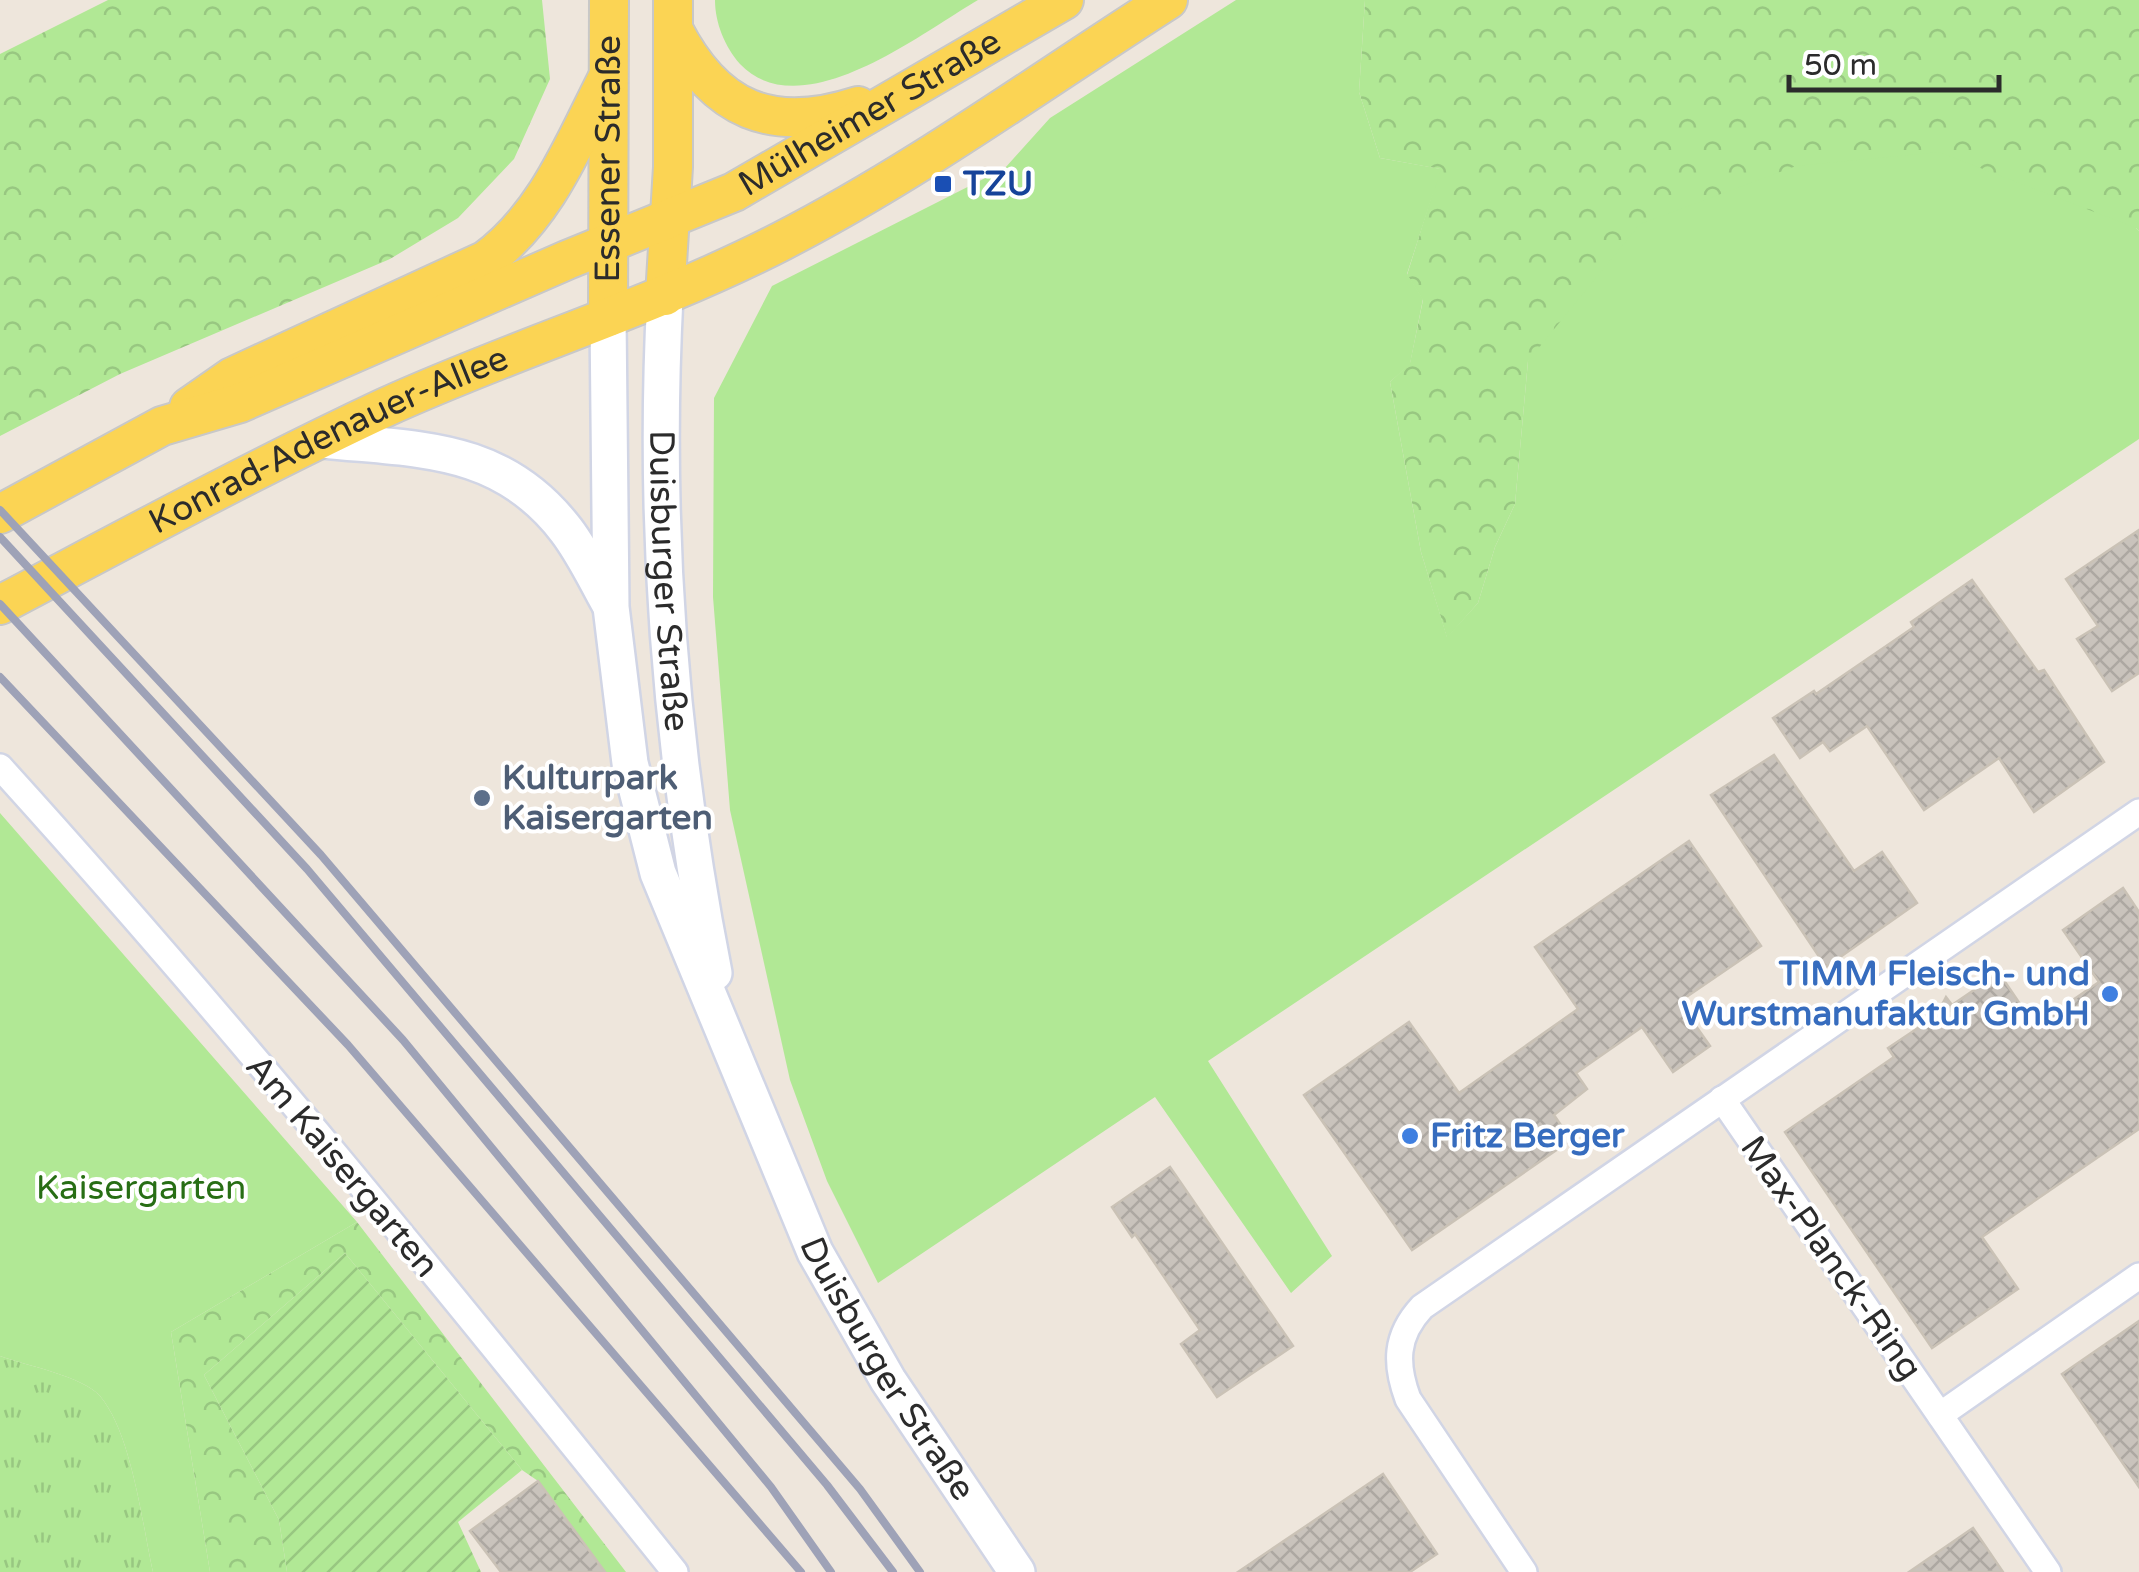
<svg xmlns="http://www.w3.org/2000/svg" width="2139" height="1572" font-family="'Varela Round',sans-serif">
<defs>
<pattern id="grass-tufts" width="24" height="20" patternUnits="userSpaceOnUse" patternTransform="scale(2.5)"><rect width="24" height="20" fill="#b1e895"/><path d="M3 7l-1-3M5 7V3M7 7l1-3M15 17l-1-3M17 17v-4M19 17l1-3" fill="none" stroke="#98c781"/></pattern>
<pattern id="forest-crowns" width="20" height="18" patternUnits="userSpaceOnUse" patternTransform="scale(2.5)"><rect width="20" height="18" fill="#b1e895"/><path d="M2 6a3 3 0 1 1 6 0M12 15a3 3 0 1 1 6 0" fill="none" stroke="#98c781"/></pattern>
<pattern id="garden-furrows" width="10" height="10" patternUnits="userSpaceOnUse" patternTransform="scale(2.5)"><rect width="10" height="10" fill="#b1e895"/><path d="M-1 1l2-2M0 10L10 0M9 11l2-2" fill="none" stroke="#98c781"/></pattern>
<pattern id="building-cross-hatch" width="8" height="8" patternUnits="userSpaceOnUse" patternTransform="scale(2.5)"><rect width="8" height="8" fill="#c9c3bc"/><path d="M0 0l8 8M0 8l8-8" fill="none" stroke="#ada8a2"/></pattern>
</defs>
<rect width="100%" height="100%" fill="#eee6dc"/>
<!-- grass -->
<path fill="url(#grass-tufts)" d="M 0,1356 C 25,1365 84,1377 100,1396 C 132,1434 142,1523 153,1572 L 0,1572 Z"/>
<!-- forest -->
<g fill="url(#forest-crowns)">
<path d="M 108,0 L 542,0 L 550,79 L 514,159 L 458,218 L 390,259 L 120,374 L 0,436 L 0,54 Z"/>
<path d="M 1365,0 L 2139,0 L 2139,231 L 2136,228 L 1528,361 L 1515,504 L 1495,547 L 1478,603 L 1447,638 L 1421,552 L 1390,382 L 1410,363 L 1423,300 L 1407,275 L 1440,169 L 1380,158 L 1359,92 Z"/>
<path d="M 357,1222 L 626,1572 L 605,1572 L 538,1481 L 522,1470 L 345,1253 L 204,1375 L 279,1520 L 287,1572 L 210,1572 L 171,1332 Z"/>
</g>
<!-- park -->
<g fill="#b1e895">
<path d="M 715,0 L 978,0 C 920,34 801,128 740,64 C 725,47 715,23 715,0 Z"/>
<path d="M 1236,0 L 1365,0 L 1359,92 L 1380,158 L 1441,169 L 1407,274 L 1423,299 L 1410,364 L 1390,382 L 1421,552 L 1447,637 L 1478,603 L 1495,547 L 1515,504 L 1528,361 L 1640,224 L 1796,166 L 1939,152 L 2136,228 L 2139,231 L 2139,439 L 1208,1061 L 1332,1256 L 1291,1293 L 1155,1097 L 878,1283 L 827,1181 L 790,1080 L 730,810 L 713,597 L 714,398 L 772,286 L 1005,168 L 1050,118 Z"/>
<path d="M 0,813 L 357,1222 L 171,1332 L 210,1572 L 153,1572 C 142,1523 132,1434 100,1396 C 84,1377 25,1365 0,1356 Z"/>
</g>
<!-- garden -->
<path fill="url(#garden-furrows)" d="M 345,1253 L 522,1470 L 458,1522 L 481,1572 L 287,1572 L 279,1520 L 204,1375 Z"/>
<!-- building -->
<g fill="url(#building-cross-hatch)" stroke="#cac2b6" stroke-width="2.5">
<path d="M 2139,530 L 2139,673 L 2112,691 L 2077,639 L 2098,626 L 2066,579 Z"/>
<path d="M 1972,580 L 2038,672 L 2044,670 L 2104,762 L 2034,812 L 1999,758 L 1924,810 L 1867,726 L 1830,751 L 1823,742 L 1800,758 L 1773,718 L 1814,691 L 1816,694 L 1914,627 L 1911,622 Z"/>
<path d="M 1774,755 L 1854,871 L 1882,852 L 1917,903 L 1826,967 L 1711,795 Z"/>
<path d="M 1689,841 L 1761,946 L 1679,1002 L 1710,1046 L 1673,1072 L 1642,1027 L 1576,1073 L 1587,1089 L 1554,1115 L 1571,1140 L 1412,1250 L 1304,1095 L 1409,1022 L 1459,1093 L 1578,1009 L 1535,947 Z"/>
<path d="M 2123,888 L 2139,912 L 2139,1129 L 1982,1237 L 2018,1289 L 1932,1348 L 1785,1132 L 1894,1057 L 1888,1048 L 1936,1016 L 1946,997 L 1952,1005 L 1999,973 L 2035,1026 L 2099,982 L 2063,930 Z"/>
<path d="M 1170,1167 L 1293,1346 L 1217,1397 L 1181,1344 L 1200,1330 L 1135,1234 L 1132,1237 L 1112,1207 Z"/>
<path d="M 2139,1321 L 2139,1487 L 2062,1374 Z"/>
<path d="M 1383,1474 L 1437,1554 L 1410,1572 L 1238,1572 Z"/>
<path d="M 538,1481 L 605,1572 L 501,1572 L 470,1531 Z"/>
<path d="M 1973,1528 L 2003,1572 L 1909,1572 Z"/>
</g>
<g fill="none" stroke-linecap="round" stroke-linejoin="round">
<!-- minor casing -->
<g stroke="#d1d5e5" stroke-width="30">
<g id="minor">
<path d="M 0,767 C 235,1026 456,1299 675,1572"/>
<path d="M 1722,1099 L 2048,1572"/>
<path d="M 1940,1415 L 2139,1276"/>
<path d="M 1524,1572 L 1408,1399 C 1395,1364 1395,1336 1422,1307 L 2139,812"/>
</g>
</g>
<!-- secondary casing -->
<g stroke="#d1d5e5" stroke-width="40">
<g id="secondary">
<path id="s1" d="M 665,296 C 653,523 670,750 714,973"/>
<path id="s2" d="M 608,317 L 611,607 L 630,763 L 658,873 L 815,1252 L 888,1380 L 1017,1572"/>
<path d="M 323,440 C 418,450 501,445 566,530 C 583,552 595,578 609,603"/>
</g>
</g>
<!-- primary casing -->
<g stroke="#c8c8c8" stroke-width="42">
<g id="primary">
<path d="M 673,29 C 715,111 772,134 858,106"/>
<path d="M 665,296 L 673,167 L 673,0"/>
<path id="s3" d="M 608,317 L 609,0"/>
<path d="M 189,407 L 232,377 L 486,260 C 547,215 574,143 608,77"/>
<path id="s4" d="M 0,514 L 162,426 L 240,403 L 567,260 L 734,192 L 1064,0"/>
<path id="s5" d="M 0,605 C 127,538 254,469 384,408 C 515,348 654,307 782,241 C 916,172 1041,81 1168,0"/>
</g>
</g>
<!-- minor -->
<use href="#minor" stroke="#fff" stroke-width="25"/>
<!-- secondary -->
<use href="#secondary" stroke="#fff" stroke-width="35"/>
<!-- primary -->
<use href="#primary" stroke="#fbd454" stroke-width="38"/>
<!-- rail -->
<g stroke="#9ea2b7" stroke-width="8">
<path d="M 0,510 L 321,855 L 860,1489 L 920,1572"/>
<path d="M 0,537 L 307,869 L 827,1485 L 893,1572"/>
<path d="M 0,604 L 403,1040 L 771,1487 L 831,1572"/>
<path d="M 0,677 L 348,1045 L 801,1572"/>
</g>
</g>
<!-- markers -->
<rect fill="#1a4fb4" stroke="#fff" stroke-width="4" x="933" y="174" width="20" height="20" rx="5"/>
<circle fill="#5c6f8a" stroke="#fff" stroke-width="4" cx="482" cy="798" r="10"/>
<g fill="#3f7fe0" stroke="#fff" stroke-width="4">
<circle cx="2110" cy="994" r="10"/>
<circle cx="1410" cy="1136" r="10"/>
</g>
<g text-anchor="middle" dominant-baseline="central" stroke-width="8" stroke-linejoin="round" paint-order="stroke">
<!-- street labels -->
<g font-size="35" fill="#2b2b2b" stroke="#fff">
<text stroke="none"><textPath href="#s4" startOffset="960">Mülheimer Straße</textPath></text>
<text stroke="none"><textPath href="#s3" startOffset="158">Essener Straße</textPath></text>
<text stroke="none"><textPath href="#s5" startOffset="368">Konrad-Adenauer-Allee</textPath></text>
<text stroke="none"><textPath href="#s1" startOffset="285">Duisburger Straße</textPath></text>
<text transform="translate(342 1166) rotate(50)">Am Kaisergarten</text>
<text transform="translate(1831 1258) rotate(55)">Max-Planck-Ring</text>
<text stroke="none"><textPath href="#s2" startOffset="1108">Duisburger Straße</textPath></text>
</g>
<!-- transit labels -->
<g font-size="35" font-weight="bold" fill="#164399" stroke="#fff" text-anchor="start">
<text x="963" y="184">TZU</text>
</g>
<!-- service labels -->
<g font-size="35" font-weight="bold" fill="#4e5e75" stroke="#fff" text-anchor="start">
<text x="502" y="778">Kulturpark<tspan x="502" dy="40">Kaisergarten</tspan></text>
</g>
<!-- shop labels -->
<g font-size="35" font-weight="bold" fill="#366cbe" stroke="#fff" text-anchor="end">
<text x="2090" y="974">TIMM Fleisch- und<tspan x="2090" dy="40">Wurstmanufaktur GmbH</tspan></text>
<text x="1430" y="1136" text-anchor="start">Fritz Berger</text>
</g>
<!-- park labels -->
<g font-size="35" fill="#286e15" stroke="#fff">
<text x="141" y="1188">Kaisergarten</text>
</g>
</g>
<!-- scale -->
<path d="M1789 75v15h210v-15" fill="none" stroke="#2b2b2b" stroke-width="5"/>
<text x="1804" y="75" font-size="30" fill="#2b2b2b" stroke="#ffffff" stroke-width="8" paint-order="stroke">50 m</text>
</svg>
